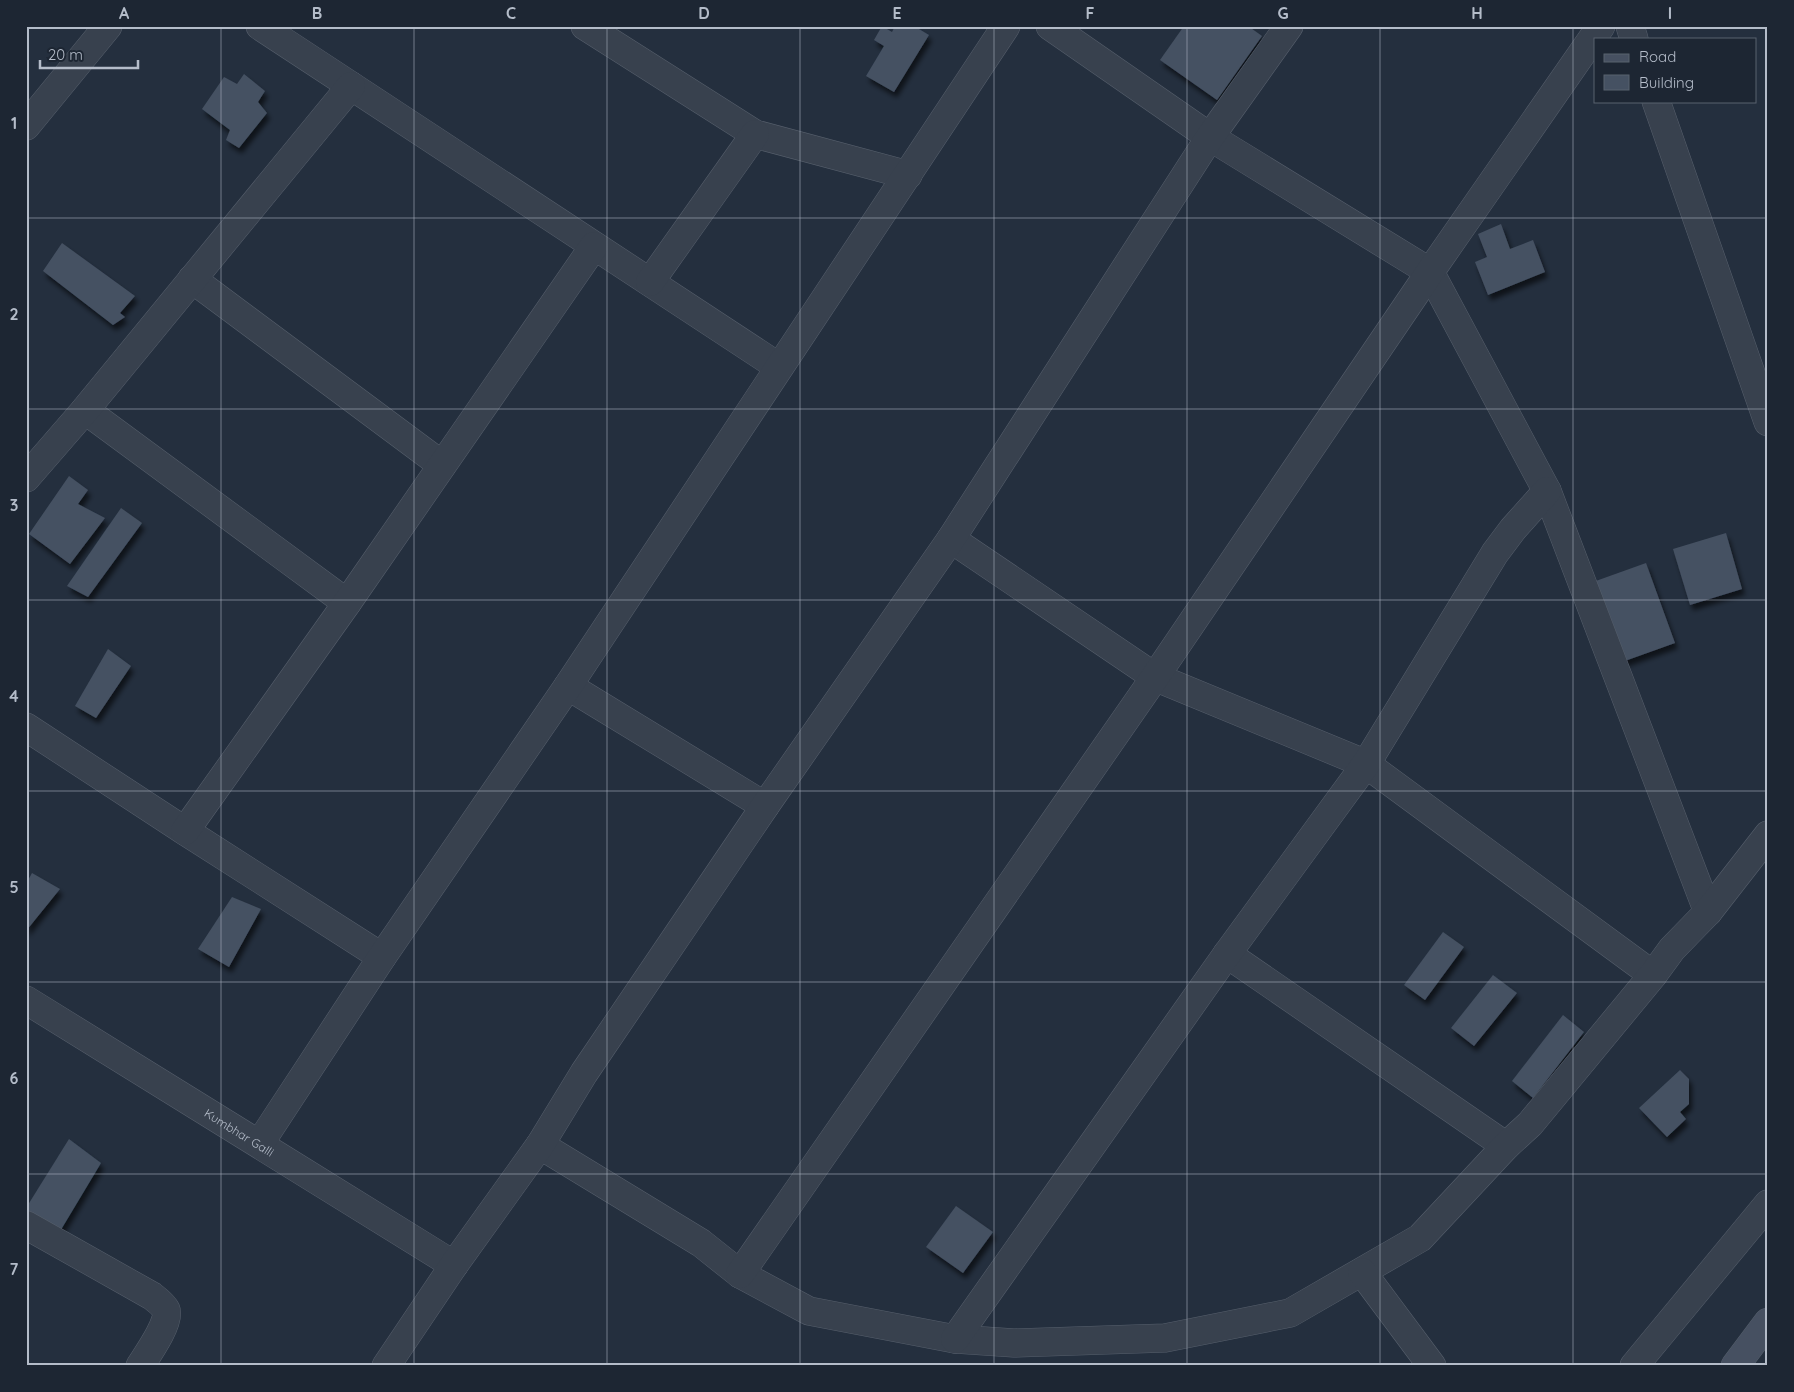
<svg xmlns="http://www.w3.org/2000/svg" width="1794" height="1392" font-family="Quicksand,sans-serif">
<defs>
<filter id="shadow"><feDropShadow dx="3" dy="5.5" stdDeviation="2.5" flood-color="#0009"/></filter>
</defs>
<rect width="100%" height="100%" fill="#242f3e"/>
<!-- building -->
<g fill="#455162" filter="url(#shadow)">
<path d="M 882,26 L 892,32 L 895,26 L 914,26 L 929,35 L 894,92 L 866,76 L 884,46 L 874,40 Z"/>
<path d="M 1184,26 L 1248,26 L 1262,36 L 1217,100 L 1160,60 Z"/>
<path d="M 244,74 L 265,91 L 258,102 L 267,113 L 239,148 L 226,140 L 230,130 L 202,109 L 224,77 L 237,84 Z"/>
<path d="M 1501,224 L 1510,249 L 1533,240 L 1545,272 L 1488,295 L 1475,262 L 1487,257 L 1478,234 Z"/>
<path d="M 62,243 L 135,296 L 120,313 L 125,317 L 113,325 L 43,271 Z"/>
<path d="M 69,476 L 88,490 L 78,504 L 105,518 L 70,564 L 29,534 Z"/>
<path d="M 121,508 L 142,523 L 88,597 L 67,586 Z"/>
<path d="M 1726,533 L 1742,589 L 1690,605 L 1673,549 Z"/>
<path d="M 1646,563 L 1675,643 L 1622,662 L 1593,582 Z"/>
<path d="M 108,649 L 131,666 L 96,718 L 75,706 Z"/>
<path d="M 32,873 L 60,889 L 26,931 L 26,884 Z"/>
<path d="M 232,897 L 261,909 L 229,967 L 198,949 Z"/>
<path d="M 1443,932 L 1464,947 L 1425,1000 L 1404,985 Z"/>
<path d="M 1493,975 L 1517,993 L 1474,1046 L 1451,1028 Z"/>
<path d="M 1563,1015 L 1584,1032 L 1533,1098 L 1512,1081 Z"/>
<path d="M 1680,1070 L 1689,1079 L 1689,1104 L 1680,1112 L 1686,1119 L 1667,1137 L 1639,1108 Z"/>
<path d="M 69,1139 L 101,1163 L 59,1233 L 26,1212 L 26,1208 Z"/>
<path d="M 956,1206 L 993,1232 L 963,1273 L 926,1247 Z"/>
</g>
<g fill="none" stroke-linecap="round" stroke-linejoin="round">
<!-- street casing -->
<g stroke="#565f6c" stroke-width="29">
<g id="street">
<path d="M 260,26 L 779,367"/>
<path d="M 585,26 L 755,134 L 908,175"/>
<path d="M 1050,26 L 1210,137 L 1430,272 L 1547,491 L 1708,912"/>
<path d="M 1630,26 L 1634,39"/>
<path d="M 1656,101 L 1768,422"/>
<path d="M 26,126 L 108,26"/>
<path d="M 192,279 L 442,465"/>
<path d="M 650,282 L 755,134"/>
<path d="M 85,410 L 347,603"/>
<path d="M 26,478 L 85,410 L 351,86"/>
<path d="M 951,539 L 1155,677 L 1366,764 L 1653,975"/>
<path d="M 568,686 L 765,806"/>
<path d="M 26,727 L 185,831 L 382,957"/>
<path d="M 185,831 L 347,603 L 594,246"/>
<path d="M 1227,954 L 1506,1146"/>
<path id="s1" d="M 26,1000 L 454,1265"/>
<path d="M 260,1143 L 382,957 L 568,686 L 1006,26"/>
<path d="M 540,1145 L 701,1243 L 740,1274 L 809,1311 L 955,1339 L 1014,1343 L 1165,1338 L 1290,1313 L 1420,1238 L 1506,1146 L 1530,1124 L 1653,975 L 1672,949 L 1708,912 L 1768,835"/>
<path d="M 26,1225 L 152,1296 C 157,1300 163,1304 166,1310 C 171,1321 147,1355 140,1366"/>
<path d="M 1362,1272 L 1432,1366"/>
<path d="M 740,1274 L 1155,677 L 1430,272 L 1601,26"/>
<path d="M 955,1339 L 1227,954 L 1366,764 L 1495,553 L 1513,529 L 1547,491"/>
<path d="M 386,1366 L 454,1265 L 540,1145 L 584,1073 L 765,806 L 951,539 L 1210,137 L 1289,26"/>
<path d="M 1634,1366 L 1768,1204"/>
</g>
</g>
<!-- secondary casing -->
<g stroke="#565f6c" stroke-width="29">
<path id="secondary" d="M 1735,1366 L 1768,1322"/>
</g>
<!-- street -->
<use href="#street" stroke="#38414e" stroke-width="28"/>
<!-- secondary -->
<use href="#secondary" stroke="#465061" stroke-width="28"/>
</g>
<!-- grid -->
<path fill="none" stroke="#b4bcc9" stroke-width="1" stroke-opacity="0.55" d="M 221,26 L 221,1366M 414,26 L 414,1366M 607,26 L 607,1366M 800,26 L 800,1366M 994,26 L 994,1366M 1187,26 L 1187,1366M 1380,26 L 1380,1366M 1573,26 L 1573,1366M 26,218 L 1768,218M 26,409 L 1768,409M 26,600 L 1768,600M 26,791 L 1768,791M 26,982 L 1768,982M 26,1174 L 1768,1174"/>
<g text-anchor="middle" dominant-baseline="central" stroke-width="5" stroke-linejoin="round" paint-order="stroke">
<!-- street labels -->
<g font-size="12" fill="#b4bcc9" stroke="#1d2633">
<text stroke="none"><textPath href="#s1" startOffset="251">Kumbhar Galli</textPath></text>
</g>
</g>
<!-- border -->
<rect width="1794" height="1392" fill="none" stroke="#1d2633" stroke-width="55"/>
<!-- legend -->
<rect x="1594" y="38" width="162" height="65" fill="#1d2633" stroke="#59626f"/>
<rect x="1604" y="54" width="25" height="8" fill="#465061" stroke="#59626f"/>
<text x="1639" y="62" font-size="15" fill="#b4bcc9">Road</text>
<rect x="1604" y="75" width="25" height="15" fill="#455162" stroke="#59626f"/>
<text x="1639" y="88" font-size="15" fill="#b4bcc9">Building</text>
<!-- scale -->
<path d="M40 60v8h98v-8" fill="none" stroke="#b4bcc9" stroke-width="2.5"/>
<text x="48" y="60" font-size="15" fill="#b4bcc9" stroke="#1d2633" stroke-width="4" paint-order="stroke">20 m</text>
<rect x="28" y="28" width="1738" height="1336" fill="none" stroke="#b4bcc9" stroke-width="2"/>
<g font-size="16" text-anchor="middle" font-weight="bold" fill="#b4bcc9">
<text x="124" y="19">A</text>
<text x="317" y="19">B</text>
<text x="511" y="19">C</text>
<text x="704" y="19">D</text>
<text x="897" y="19">E</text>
<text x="1090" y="19">F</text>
<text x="1283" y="19">G</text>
<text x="1477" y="19">H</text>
<text x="1670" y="19">I</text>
<text x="14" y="129">1</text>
<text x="14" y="320">2</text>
<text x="14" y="511">3</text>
<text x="14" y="702">4</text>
<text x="14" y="893">5</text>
<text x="14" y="1084">6</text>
<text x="14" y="1275">7</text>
</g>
</svg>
